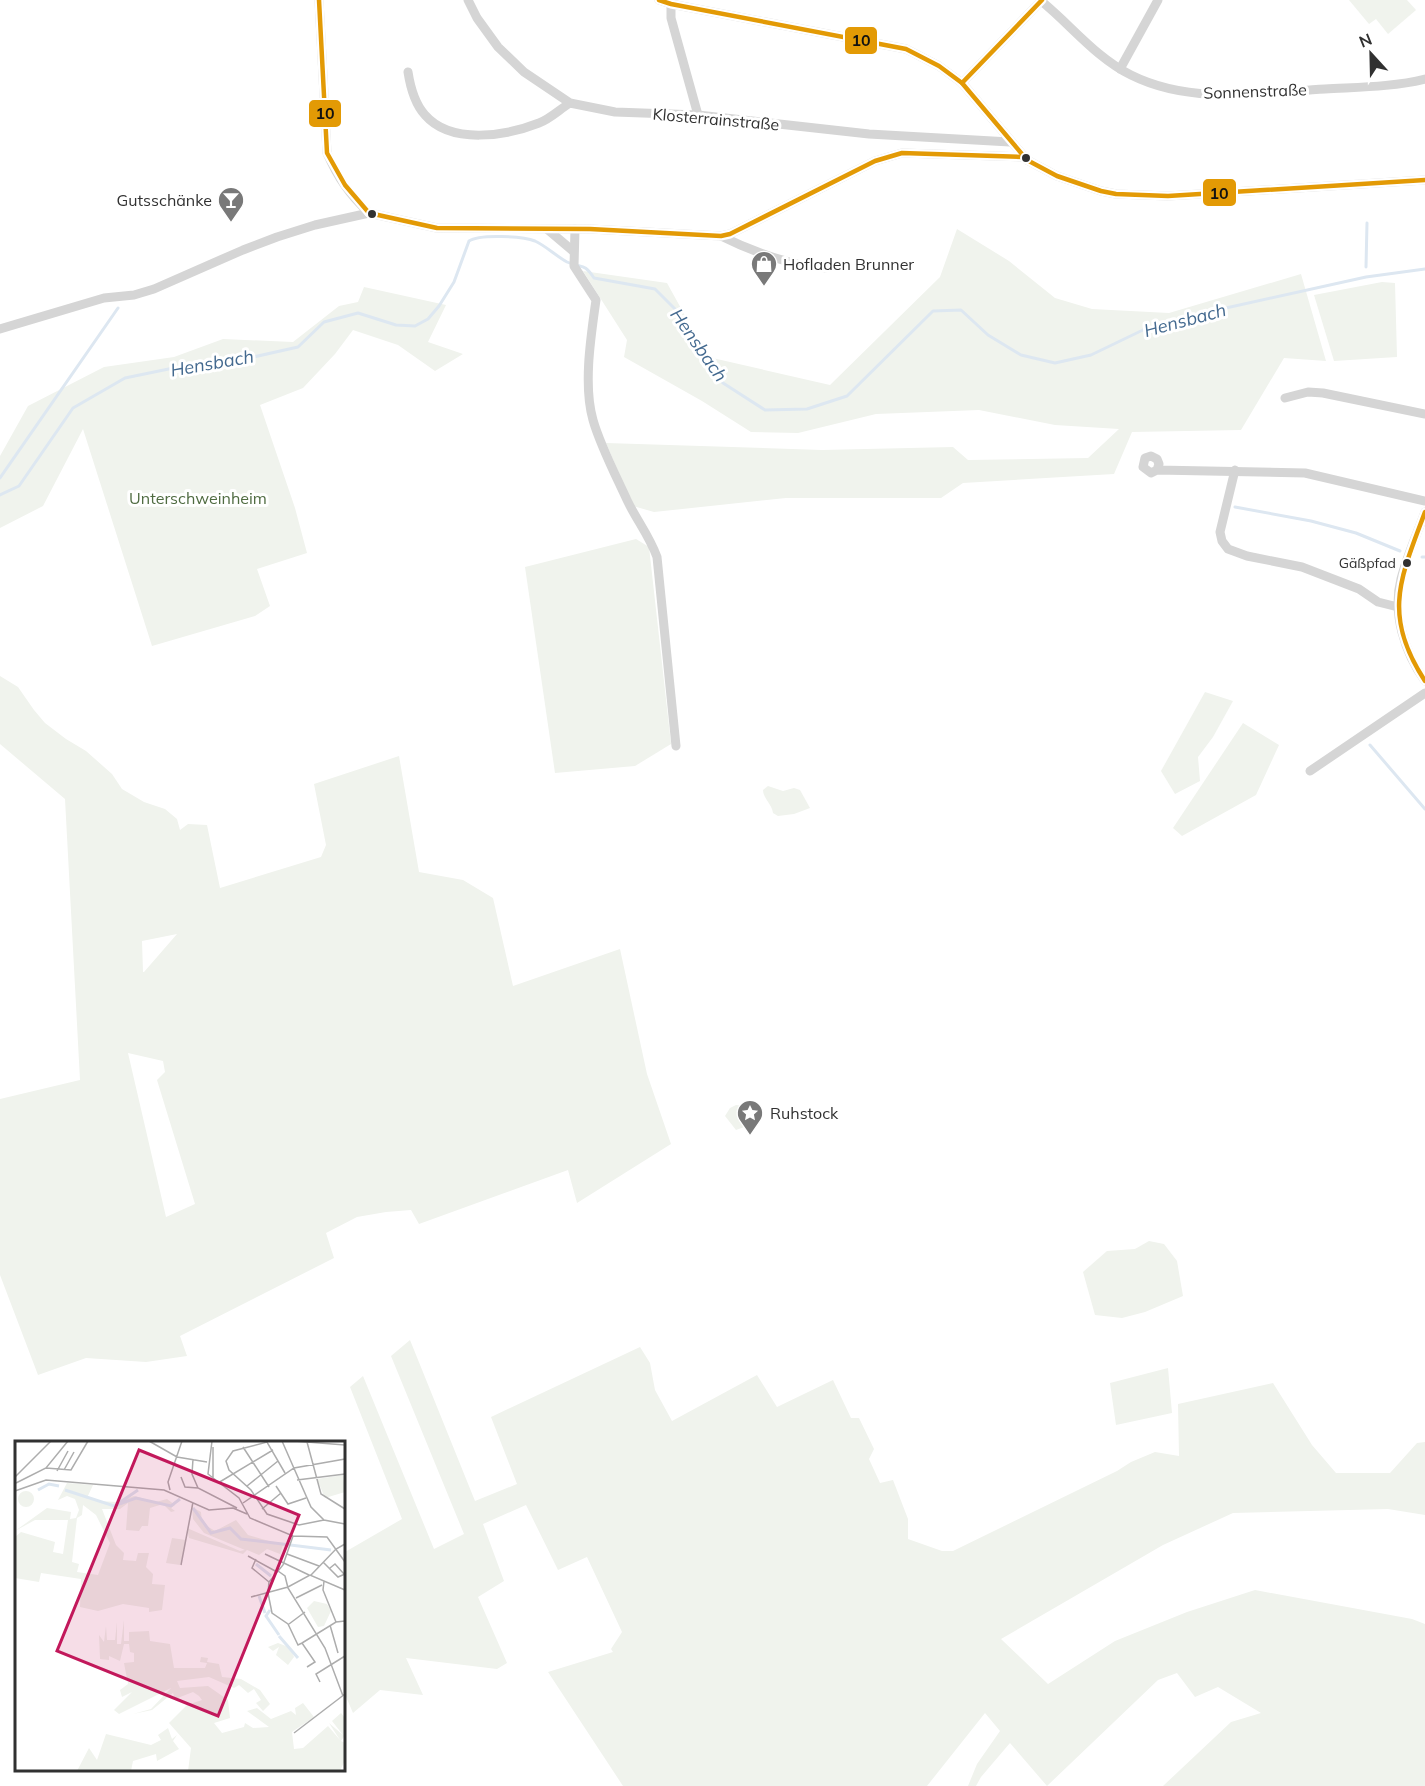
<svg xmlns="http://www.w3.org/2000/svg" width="1425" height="1786" font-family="Mulish,sans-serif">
<rect width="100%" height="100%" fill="#fff"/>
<!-- green -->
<g fill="#f0f3ed" fill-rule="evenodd">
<path d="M 1349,0 L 1407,0 L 1416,10 L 1388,34 L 1376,19 L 1369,24 Z"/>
<path d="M 957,229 L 1009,261 L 1055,298 L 1092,309 L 1169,313 L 1301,274 L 1326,361 L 1284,358 L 1241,430 L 1132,432 L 1114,474 L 963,483 L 941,498 L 786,498 L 654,512 L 633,506 L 606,443 L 822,450 L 953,447 L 968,460 L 1088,458 L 1119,429 L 1055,425 L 979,410 L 876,414 L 798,433 L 751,432 L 702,401 L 624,357 L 627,340 L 583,271 L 667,283 L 708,357 L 830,385 L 940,277 Z"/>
<path d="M 1382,282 L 1395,283 L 1397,357 L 1334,361 L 1314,295 Z"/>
<path d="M 364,287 L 446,305 L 428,342 L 463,354 L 435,371 L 398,345 L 353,330 L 335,354 L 303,388 L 260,405 L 295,508 L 307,553 L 257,569 L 270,606 L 255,616 L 152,646 L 83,429 L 43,506 L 0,528 L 0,456 L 28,406 L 104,367 L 174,357 L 223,339 L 293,342 L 339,306 L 358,302 Z"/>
<path d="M 636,539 L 649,547 L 671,744 L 635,766 L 555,773 L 525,567 Z"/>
<path d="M 0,676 L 18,687 L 34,710 L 45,723 L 66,739 L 86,751 L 112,774 L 122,789 L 144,802 L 165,809 L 177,819 L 180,830 L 188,824 L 207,825 L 220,888 L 321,857 L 326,845 L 314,784 L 399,756 L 419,872 L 463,880 L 493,898 L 513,986 L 620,949 L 647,1074 L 671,1144 L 577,1203 L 568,1170 L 419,1224 L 411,1210 L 386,1212 L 357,1217 L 326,1233 L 334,1258 L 180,1336 L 187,1356 L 146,1362 L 86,1358 L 38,1375 L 0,1275 L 0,1099 L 80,1080 L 65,799 L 0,744 ZM 177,934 L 144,972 L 143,972 L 142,941 ZM 128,1053 L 163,1061 L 165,1072 L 157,1080 L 195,1204 L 166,1217 Z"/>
<path d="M 1205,692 L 1233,701 L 1213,737 L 1198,757 L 1200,781 L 1175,794 L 1161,771 Z"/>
<path d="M 1243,723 L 1279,745 L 1256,795 L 1182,836 L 1173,828 Z"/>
<path d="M 768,786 L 783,791 L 794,788 L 800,790 L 810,808 L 794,814 L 778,816 L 773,813 C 772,804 763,798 763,790 Z"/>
<path d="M 736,1105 L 745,1106 L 752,1114 L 752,1122 L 747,1126 L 736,1130 L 725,1116 L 730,1108 Z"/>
<path d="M 1149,1241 L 1164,1244 L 1177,1261 L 1183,1296 L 1145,1312 L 1122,1318 L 1095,1315 L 1083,1272 L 1107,1251 L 1135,1249 Z"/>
<path d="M 410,1340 L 475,1501 L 517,1484 L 491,1417 L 640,1347 L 650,1363 L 655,1390 L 672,1421 L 757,1375 L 777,1407 L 833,1380 L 851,1418 L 859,1418 L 874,1449 L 869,1459 L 880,1483 L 893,1480 L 908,1519 L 908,1539 L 942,1551 L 953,1551 L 1117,1471 L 1131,1462 L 1155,1452 L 1179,1456 L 1178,1404 L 1273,1383 L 1312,1445 L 1336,1473 L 1390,1473 L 1417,1443 L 1425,1442 L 1425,1515 L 1388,1509 L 1233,1513 L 1163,1545 L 1001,1639 L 1048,1684 L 1115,1641 L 1187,1612 L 1255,1590 L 1412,1619 L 1425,1624 L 1425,1786 L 1163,1786 L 1231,1722 L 1261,1713 L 1218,1687 L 1195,1697 L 1177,1673 L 1158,1680 L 1047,1786 L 1010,1743 L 981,1777 L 976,1786 L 968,1786 L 977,1764 L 1000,1731 L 985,1713 L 927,1786 L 623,1786 L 548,1672 L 613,1652 L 611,1649 L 622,1632 L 587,1557 L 558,1570 L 526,1505 L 483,1524 L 504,1581 L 478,1597 L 507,1663 L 497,1669 L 406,1658 L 423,1695 L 380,1690 L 353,1713 L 344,1692 L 344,1550 L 345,1552 L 402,1519 L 350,1387 L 363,1376 L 434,1549 L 464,1534 L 391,1356 Z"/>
<path d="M 1168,1368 L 1172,1413 L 1116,1425 L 1110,1383 Z"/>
</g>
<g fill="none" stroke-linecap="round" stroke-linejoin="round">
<!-- stream -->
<g stroke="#dde7f1" stroke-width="3">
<path d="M 1366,267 L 1367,223"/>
<path d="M 0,478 L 118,308"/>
<path d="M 0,495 L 19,486 L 73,408 L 125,378 L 188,365 L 249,358 L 298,347 L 324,322 L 358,313 L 396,325 L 415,326 L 428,319 L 439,306 L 454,282 L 469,241 C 479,234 523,236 535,241 C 546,246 556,256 567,262 C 583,269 583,262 594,278 L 655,289 L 680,314 L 697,349 L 723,383 L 765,410 L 807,409 L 847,396 L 933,311 L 961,310 L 988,335 L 1021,355 L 1055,363 L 1091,355 L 1145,329 L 1217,310 L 1366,277 L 1425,269"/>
<path d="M 1235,507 L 1311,521 L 1356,533 L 1400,551"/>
<path d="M 1422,557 L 1425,557"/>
<path d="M 1370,745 L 1425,809"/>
</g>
<!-- minor -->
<g stroke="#d5d5d5" stroke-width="9">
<path d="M 319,0 L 327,153 C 338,178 349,194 369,213"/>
<path d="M 468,0 L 477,18 L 498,47 L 524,72 L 570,103 L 615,112 L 698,115 L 869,134 L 1010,142"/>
<path d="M 659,0 L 671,4 L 906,49 L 939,66 L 962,83 L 1027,160 L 1057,176 L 1101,191 L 1116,194 L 1168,196 L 1425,180"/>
<path d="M 1040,0 C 1071,25 1095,57 1131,75 C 1191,105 1261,93 1325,89 C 1358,87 1393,87 1425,79"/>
<path d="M 671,4 L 671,18 L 698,115"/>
<path d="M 1120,69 L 1158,0"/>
<path d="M 408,72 C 410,85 415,104 425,115 C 451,145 506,136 539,123 C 550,119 560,109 570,103"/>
<path d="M 962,83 L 1042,0"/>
<path d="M 547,229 L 573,251"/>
<path d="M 575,229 L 574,266 L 596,300 C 591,336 583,385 593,420 C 600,445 616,476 627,500 C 637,521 649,535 657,557 L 676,746"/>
<path d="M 721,236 C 751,251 794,267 828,268"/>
<path d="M 0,329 L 104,298 L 134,295 L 154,289 L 243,250 L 277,237 L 315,225 L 369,213 L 437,228 L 590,229 L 721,236 L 730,234 L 875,161 L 902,153 L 1022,157"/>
<path d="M 1285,398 L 1308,392 L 1323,393 L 1425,414"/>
<path d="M 1157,470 L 1159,464 L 1157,459 L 1151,456 L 1145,458 L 1143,467 L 1151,473 L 1157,470 L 1305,473 L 1425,501"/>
<path d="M 1235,470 L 1220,532 L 1222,541 L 1228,549 L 1247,556 L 1302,567 L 1359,589 L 1378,602 L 1398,607"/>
<path d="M 1425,512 C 1417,534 1407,556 1401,579 C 1392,614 1405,653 1425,681"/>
<path d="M 1310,771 L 1425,693"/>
</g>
<!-- bus-1 casing -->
<g stroke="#fff" stroke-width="9">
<g id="bus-1">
<path d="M 319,0 L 327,153 L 345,185 L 369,213"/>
<path d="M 659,0 L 671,4 L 906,49 L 939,66 L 962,83 L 1027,160 L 1057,176 L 1101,191 L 1116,194 L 1168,196 L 1425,180"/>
<path d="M 962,83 L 1042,0"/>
<path d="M 369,213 L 437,228 L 590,229 L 721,236 L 730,234 L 875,161 L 902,153 L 1022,157"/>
<path d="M 1425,512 C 1400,579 1382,615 1425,681"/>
</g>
</g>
<!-- bus-1 -->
<use href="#bus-1" stroke="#e39a05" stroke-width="4.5"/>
</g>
<!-- icons -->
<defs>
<g id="bar-pin" transform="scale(1.35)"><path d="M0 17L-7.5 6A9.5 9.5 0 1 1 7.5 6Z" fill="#797979" stroke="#fff"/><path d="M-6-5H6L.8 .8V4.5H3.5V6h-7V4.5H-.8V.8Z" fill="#fff"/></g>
<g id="shop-pin" transform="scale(1.35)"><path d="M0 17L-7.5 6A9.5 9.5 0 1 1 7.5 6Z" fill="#797979" stroke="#fff"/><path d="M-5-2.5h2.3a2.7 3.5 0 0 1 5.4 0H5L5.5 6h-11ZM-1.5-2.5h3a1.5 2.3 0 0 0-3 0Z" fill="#fff"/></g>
<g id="sight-pin" transform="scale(1.35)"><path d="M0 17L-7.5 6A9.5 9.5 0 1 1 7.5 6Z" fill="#797979" stroke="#fff"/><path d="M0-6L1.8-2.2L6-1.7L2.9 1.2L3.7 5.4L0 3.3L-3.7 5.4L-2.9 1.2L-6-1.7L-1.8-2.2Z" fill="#fff"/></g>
</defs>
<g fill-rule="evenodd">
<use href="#bar-pin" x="231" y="200"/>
<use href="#shop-pin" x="764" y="264"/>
<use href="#sight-pin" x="750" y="1113"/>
</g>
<!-- markers -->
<g fill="#313131" stroke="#fff" stroke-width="2">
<circle cx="1026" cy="158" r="5"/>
<circle cx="372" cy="214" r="5"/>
<circle cx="1407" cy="563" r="5"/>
</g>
<g text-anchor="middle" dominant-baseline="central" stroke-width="6" stroke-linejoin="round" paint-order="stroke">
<!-- bus labels -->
<g font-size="14" fill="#313131" stroke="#fff" text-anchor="end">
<text x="1396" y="563">Gäßpfad</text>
</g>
<!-- street labels -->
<g font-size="16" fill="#313131" stroke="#fff">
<text transform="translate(1255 91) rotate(-2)">Sonnenstraße</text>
<text transform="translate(716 119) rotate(5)">Klosterrainstraße</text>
</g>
<!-- poi labels -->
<g font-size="16" fill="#313131" stroke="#fff" text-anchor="start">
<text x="212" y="200" text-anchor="end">Gutsschänke</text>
<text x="783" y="264">Hofladen Brunner</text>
<text x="770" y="1113">Ruhstock</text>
</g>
<!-- park labels -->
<g font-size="16" fill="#4f6b41" stroke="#fff">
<text x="198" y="498">Unterschweinheim</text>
</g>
<!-- water labels -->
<g font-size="18" font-style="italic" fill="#43698f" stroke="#fff">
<text transform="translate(1185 320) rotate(-15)">Hensbach</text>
<text transform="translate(699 345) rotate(55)">Hensbach</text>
<text transform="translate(212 363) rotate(-10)">Hensbach</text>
</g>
</g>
<!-- overview -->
<g transform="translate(15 1441)">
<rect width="330" height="330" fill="#fff"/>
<path d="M 328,34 L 330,51 L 310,57 L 302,38 ZM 52,42 L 78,44 L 72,57 L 83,60 L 102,61 L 119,55 L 141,61 L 152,58 L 160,64 L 156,67 L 160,70 L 156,71 L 148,63 L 135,67 L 133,85 L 127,85 L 124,90 L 111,89 L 113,62 L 105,68 L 87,68 L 101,104 L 109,112 L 108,119 L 121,120 L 123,112 L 134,112 L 131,126 L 138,133 L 137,143 L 150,144 L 147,169 L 134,171 L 134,167 L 108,163 L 83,170 L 65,166 L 66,138 L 26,132 L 24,141 L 0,137 L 0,96 L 6,91 L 40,101 L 38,111 L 48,113 L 53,79 L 20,79 L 0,90 L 32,67 L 56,71 L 55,78 L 61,77 L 64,69 L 60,58 L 52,55 L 43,59 ZM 68,64 L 81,74 L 95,102 L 83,134 L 62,131 L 64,123 L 57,121 L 62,77 L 67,74 ZM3 58a8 8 0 1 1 16 0a8 8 0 1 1-16 0ZM 177,66 L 186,71 L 187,82 L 200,90 L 221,79 L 233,94 L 268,104 L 265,113 L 252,108 L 244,114 L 232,109 L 228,113 L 174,97 L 172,87 L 225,110 L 230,109 L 189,92 L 178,78 ZM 157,97 L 171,99 L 165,124 L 151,122 ZM 299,160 L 312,163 L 316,170 L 309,185 L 303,186 L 292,167 ZM 109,179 L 109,200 L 114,200 L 114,191 L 134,190 L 135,200 L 155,203 L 159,227 L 190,227 L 192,222 L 185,221 L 186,216 L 193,217 L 192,221 L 204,223 L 207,236 L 226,238 L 245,249 L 255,263 L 248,270 L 241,262 L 246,259 L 239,248 L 233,252 L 224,244 L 219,247 L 194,236 L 162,240 L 165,247 L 193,245 L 213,259 L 215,277 L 199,282 L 207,292 L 229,286 L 230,282 L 238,287 L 254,286 L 232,270 L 242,267 L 256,278 L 276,270 L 281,274 L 280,267 L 288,262 L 299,276 L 277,291 L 279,308 L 288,307 L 313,285 L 325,299 L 314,282 L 328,294 L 317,280 L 326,272 L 330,277 L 330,294 L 326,300 L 330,302 L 330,319 L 325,330 L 173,330 L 176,307 L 154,282 L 172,264 L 187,259 L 184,255 L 178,251 L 160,258 L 158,252 L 137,269 L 118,273 L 136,268 L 156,247 L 104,273 L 99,269 L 117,251 L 107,256 L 105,249 L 113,243 L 109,222 L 119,221 L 119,212 L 115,211 L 114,203 L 109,203 L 105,220 L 94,215 L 94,219 L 85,218 L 84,194 L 89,201 L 91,185 L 92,199 L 100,199 L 102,181 L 102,203 L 106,203 ZM 263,202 L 276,207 L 279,216 L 273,224 L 261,214 L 264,206 L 258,210 L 253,206 ZM 153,287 L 157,298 L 162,294 L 158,300 L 164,308 L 142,320 L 141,313 L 118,320 L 116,330 L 62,330 L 74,307 L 82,319 L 91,293 L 136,304 L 146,299 L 143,294 Z" fill="#f0f3ed" fill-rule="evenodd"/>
<path fill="none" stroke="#dde7f1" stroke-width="3" d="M 23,49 L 34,43 L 44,45M 50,49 L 99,65 L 121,57 L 156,65 L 165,58M 101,64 L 123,49M 178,67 L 196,92 L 215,87 L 226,98 L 316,109M 241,123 L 256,135M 244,155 L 250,172M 255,169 L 251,175 L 264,194M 264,195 L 283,217"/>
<path fill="none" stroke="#adadad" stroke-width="1.5" d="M 134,0 L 162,16 L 192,21M 197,0 L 193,33 L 224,57 L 235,77 L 278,95 L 312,96 L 330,121M 267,0 L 296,66 L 309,79 L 330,83M 279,0 L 330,4M 292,1 L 306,53 L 330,68M 198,6 L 198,39M 228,6 L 254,46M 178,18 L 177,33 L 183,47 L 222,67M 31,27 L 56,29 L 73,0M 49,29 L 59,11M 42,30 L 53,10M 270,32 L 252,1 L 218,10 L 211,20 L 214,29 L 236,49 L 252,73 L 284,84 L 309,79M 0,36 L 36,0M 166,36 L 170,46 L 183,47M 282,39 L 330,33M 1,42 L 31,27 L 53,0M 203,42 L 258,9M 232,45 L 263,20M 261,45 L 273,63 L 291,57M 155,49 L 153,41 L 167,0M 0,50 L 31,39 L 149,49 L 194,69 L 218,67 L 232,73M 228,62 L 279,27 L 330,18M 247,68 L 266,52M 250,113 L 294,134M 272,113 L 304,125M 233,115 L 262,131M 241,118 L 237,127 L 254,141M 308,121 L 323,136 L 330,133M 166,124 L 178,61M 315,127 L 320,123 L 329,133M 263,130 L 270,135 L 273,147 L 310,207 L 328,255M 296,134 L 321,108 L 330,103M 309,140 L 308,149 L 321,181M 253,152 L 257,172 L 273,183 L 283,204 L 287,202 L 300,221 L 292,226M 253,152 L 254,141 L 268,124 L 278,95M 236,156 L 273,146 L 295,134 L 330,149M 281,157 L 307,144M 274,183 L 290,171M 315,184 L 323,212M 287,202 L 321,181 L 330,180M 305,241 L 301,233 L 330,215M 279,292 L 330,253"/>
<path fill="#c2185b" fill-opacity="0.15" stroke="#c2185b" stroke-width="3" d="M 124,9 L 284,74 L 203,275 L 42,210 Z"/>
<rect width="330" height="330" fill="none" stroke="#313131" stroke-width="3"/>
</g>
<g stroke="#fff" stroke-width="2">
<rect x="844" y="26" width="34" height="29" rx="6" fill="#e39a05"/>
<rect x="308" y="99" width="34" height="29" rx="6" fill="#e39a05"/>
<rect x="1202" y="178" width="35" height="29" rx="6" fill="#e39a05"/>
</g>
<g font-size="16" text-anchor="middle" font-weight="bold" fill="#111">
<text x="861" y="46">10</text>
<text x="325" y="119">10</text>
<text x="1219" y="199">10</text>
</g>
<!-- north arrow -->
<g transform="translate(1371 54) rotate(338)" stroke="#ffffff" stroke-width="4.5" paint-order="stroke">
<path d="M0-4.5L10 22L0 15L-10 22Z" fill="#313131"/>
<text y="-9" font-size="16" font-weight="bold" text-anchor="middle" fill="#313131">N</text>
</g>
</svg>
